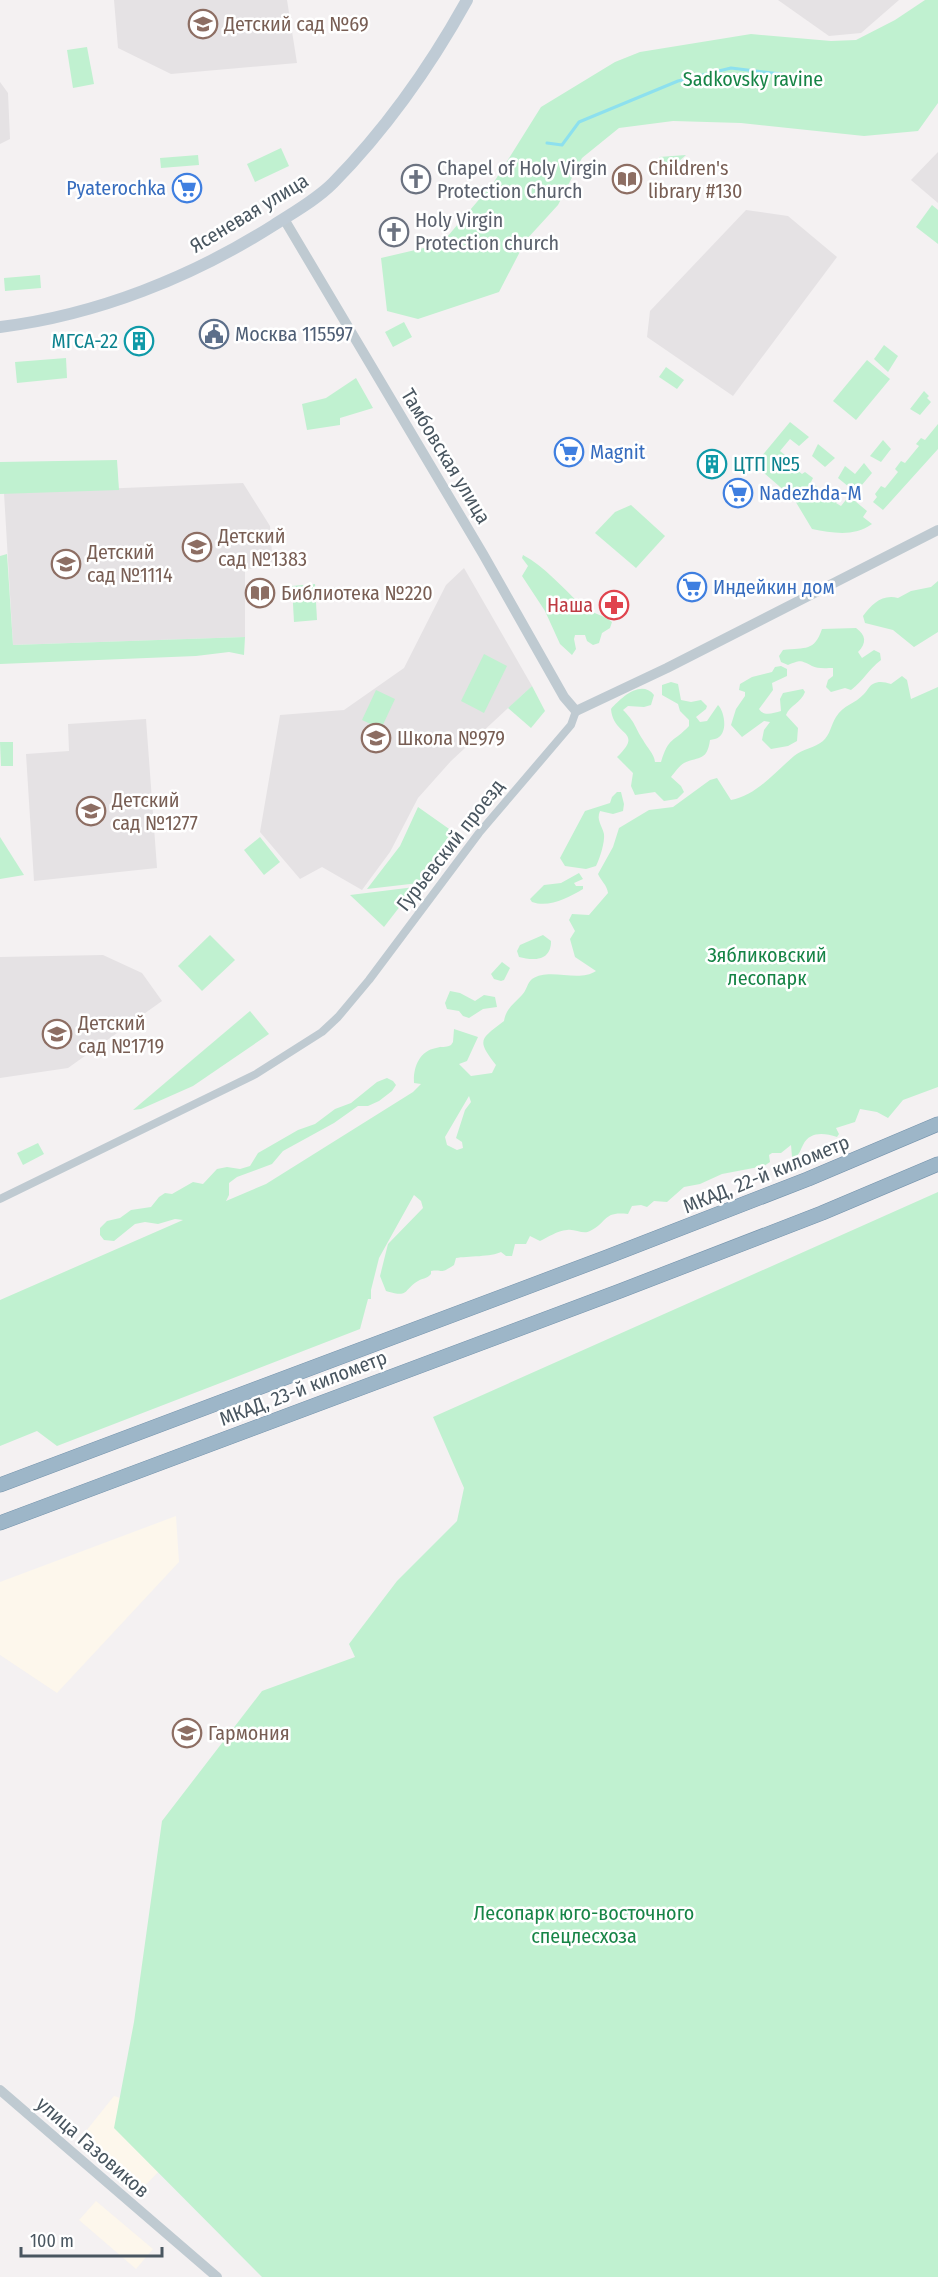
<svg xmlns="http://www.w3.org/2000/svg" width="938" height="2277" font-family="'Fira Sans Condensed',sans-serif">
<rect width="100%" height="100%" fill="#f4f1f2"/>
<!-- commercial -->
<g fill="#fdf7ec">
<path d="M 176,1516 L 179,1562 L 57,1693 L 0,1655 L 0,1582 Z"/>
<path d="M 114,2096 L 133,2102 L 163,2167 L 139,2192 L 88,2148 L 85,2139 L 86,2131 Z"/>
<path d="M 96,2201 L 153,2249 L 136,2269 L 79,2220 Z"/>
</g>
<!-- education -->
<g fill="#e5e2e4">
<path d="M 114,0 L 287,0 L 297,63 L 171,74 L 118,48 Z"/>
<path d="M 778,0 L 899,0 L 861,33 L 829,36 Z"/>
<path d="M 0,82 L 8,93 L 10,139 L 0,144 Z"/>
<path d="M 938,152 L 938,203 L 911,180 Z"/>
<path d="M 746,210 L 788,216 L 837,257 L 733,396 L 647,337 L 650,311 Z"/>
<path d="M 243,483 L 270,526 L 273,567 L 245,569 L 245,637 L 13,645 L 4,493 Z"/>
<path d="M 464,568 L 532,686 L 451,761 L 418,798 L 390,852 L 362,890 L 322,867 L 300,879 L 260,832 L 280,715 L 344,710 L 404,668 L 446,585 Z"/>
<path d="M 146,719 L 157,868 L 34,881 L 26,754 L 69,751 L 68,724 Z"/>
<path d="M 103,955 L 142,973 L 162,1001 L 68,1068 L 0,1078 L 0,957 Z"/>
</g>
<!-- green -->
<g fill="#c0f1d0" fill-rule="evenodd">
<path d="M 925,0 L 938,0 L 938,103 L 918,131 L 864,136 L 741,123 L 673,121 L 619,128 L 582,158 L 558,205 L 526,240 L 499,292 L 418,319 L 387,311 L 381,258 L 441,244 L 494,182 L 541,107 L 615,62 L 640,52 L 751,34 L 831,41 L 856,40 L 895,20 Z"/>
<path d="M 87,47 L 94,84 L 73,88 L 67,50 Z"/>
<path d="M 281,148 L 289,166 L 255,182 L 247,164 Z"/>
<path d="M 198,155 L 199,165 L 161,168 L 160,158 Z"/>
<path d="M 686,155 L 661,177 L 659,157 Z"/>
<path d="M 932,205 L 938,210 L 938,244 L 916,227 Z"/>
<path d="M 40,275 L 41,288 L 5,291 L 4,278 Z"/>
<path d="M 404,322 L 412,337 L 393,347 L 385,332 Z"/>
<path d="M 884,345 L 898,356 L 888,372 L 874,359 Z"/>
<path d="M 66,358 L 67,378 L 17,383 L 15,362 Z"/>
<path d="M 867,360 L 890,379 L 856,420 L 833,401 Z"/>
<path d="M 666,367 L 684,380 L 677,389 L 659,377 Z"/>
<path d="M 356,378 L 373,408 L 340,418 L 340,425 L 307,430 L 302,404 L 326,398 Z"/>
<path d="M 924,391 L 929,396 L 927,398 L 931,402 L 920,415 L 910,409 Z"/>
<path d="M 790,422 L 809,437 L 799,446 L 790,439 L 780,451 L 785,455 L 782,458 L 802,474 L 805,472 L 813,478 L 811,482 L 827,495 L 830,493 L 839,500 L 836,503 L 841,506 L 849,496 L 867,511 L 863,517 L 872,524 C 854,537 833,533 812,529 L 794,499 L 756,466 L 756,463 Z"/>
<path d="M 938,424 L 938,449 L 883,510 L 873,502 L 877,497 L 875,494 L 881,486 L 885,488 L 898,472 L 895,469 L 901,461 L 905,463 L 919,446 L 916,444 L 921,438 L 925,440 Z"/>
<path d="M 883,440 L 891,449 L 881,462 L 870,456 Z"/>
<path d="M 818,444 L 835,458 L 825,467 L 812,456 Z"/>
<path d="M 117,460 L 119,490 L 0,494 L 0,462 Z"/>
<path d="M 864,463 L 872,473 L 861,486 L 858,483 L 855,486 L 852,483 L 849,487 L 838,478 L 845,466 L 855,474 Z"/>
<path d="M 631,505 L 665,536 L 636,568 L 595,533 L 615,512 Z"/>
<path d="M 7,554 L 13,645 L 245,637 L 244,655 L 229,652 L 196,656 L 0,664 L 0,556 Z"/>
<path d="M 523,555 C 545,567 562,587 580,604 C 590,613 602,614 612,622 L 610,628 L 602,633 L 599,643 L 593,645 L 587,641 L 585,635 L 575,635 L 574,639 L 576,649 L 572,655 L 560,644 L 545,611 L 522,576 L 528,566 L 522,558 Z"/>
<path d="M 938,581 L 938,632 L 914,647 L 893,630 L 865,623 L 863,616 C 872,604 882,594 898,598 L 911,591 L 931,587 Z"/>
<path d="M 315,584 L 317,620 L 294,622 L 292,586 Z"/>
<path d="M 856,628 C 866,635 867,643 858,652 L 862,658 L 874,650 L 880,653 L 881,660 C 869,669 863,681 851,690 L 845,688 L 831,692 L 826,687 L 828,680 L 833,676 L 833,668 C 827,668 817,669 812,666 C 800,660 801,660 788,665 L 781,662 L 779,656 L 783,650 C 806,647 814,652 822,629 Z"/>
<path d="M 484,654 L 507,666 L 484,713 L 461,701 Z"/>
<path d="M 781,666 L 787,669 L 787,676 L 772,683 L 773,690 L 759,709 C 764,717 773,713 781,711 L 780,699 L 783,693 L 803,689 L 805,692 C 801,703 790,705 786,715 L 798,728 L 797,741 L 788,746 L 771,749 L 762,740 L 764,730 L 770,722 L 764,721 L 742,737 L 731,725 L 736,709 L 745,696 L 745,692 L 739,690 L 740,684 L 752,677 L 772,672 L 775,667 Z"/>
<path d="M 902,676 L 907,680 L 911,699 L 938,687 L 938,1087 L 903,1100 L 888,1118 L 877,1112 L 860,1109 L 855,1122 L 836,1128 L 839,1134 L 837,1137 C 824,1133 810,1131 803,1145 C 800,1151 800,1153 795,1158 L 792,1157 L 791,1145 L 781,1153 L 772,1153 L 769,1155 L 770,1162 L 764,1166 L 722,1174 L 700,1184 L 684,1187 L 667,1202 L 654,1201 L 647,1207 L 641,1205 L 632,1206 L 628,1214 C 603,1211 608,1222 590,1231 C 583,1235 574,1228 567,1230 C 557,1231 548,1237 540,1241 L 530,1236 L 526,1244 L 515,1244 L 512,1256 L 506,1256 L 501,1252 C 492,1257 467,1256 456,1258 L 454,1265 C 439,1275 444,1269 431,1271 L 431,1274 C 427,1279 423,1278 418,1281 C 402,1291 410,1298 386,1291 L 380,1276 L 388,1244 L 423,1208 L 421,1201 L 414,1195 L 379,1258 L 371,1290 L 371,1299 L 368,1299 L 360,1329 L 57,1446 L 37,1431 L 0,1446 L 0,1300 L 183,1220 L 175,1219 L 158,1224 L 145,1222 L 135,1224 L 114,1241 L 104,1240 L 100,1235 L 100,1228 L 107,1221 L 120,1218 L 131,1210 L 151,1207 L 159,1197 L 165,1193 L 172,1194 L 193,1182 L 203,1184 L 217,1169 L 227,1167 L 240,1169 L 250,1166 L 258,1153 L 265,1149 L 298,1130 L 315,1124 L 335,1109 L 351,1103 L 377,1082 L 387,1078 L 393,1081 L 396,1085 L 392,1091 L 379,1101 L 368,1106 L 358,1106 L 334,1123 L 283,1151 L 272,1164 L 237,1177 L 229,1183 L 229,1195 L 226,1201 L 266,1184 L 413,1092 L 421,1084 L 414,1083 C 413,1068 419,1051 436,1048 C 442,1046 445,1048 451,1045 L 453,1042 L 454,1029 L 478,1037 L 467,1061 L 459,1064 L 471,1076 L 492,1073 L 496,1065 C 477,1040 479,1040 504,1021 C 506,1008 514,1004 522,995 C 527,990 527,983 532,979 C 550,967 578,983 596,971 L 575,957 L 570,939 L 575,931 L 569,920 L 572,914 L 589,915 L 608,893 C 607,885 601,881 598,874 L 613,847 L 619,828 L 649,810 L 673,807 L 710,780 L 717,778 L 731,800 C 756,796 775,772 794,756 C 802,749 815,748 823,741 C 830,735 831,725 836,717 C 843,705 855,704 864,694 C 868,690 869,686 873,684 C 879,681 884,682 891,684 ZM 469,1096 L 471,1102 L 465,1110 L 456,1138 L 462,1142 L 463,1148 L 457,1150 L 447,1145 L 445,1137 Z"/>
<path d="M 671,682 L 678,684 L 681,700 L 691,702 L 701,700 L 707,706 L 706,709 L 696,717 L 700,722 L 707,721 L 718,705 C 724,711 728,730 719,737 C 717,739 713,739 710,740 C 707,761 700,756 684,763 C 679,766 675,772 671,777 L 681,786 L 684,792 L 677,799 L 664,801 L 655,792 L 635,795 L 631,786 L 633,773 L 617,757 C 645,730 613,737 611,709 C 621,698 641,679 654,695 L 651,705 L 644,707 L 628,706 L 623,710 C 636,723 634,726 643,740 C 647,748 654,753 655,762 L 661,762 C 669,736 673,743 689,726 L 689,720 L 680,711 L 678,704 L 662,695 L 662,685 Z"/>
<path d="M 532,686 L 545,711 L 531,728 L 508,708 Z"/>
<path d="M 376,690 L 395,699 L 381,729 L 362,720 Z"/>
<path d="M 0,742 L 13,742 L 13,766 L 1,766 Z"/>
<path d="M 617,792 L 621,792 L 624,804 L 623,811 L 613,814 L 600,811 C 596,820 602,825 604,834 C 605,842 600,858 596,866 L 586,869 L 565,866 L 560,858 L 585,811 L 610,803 L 612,797 Z"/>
<path d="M 418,807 L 452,831 L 419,883 L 367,889 L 400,846 Z"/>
<path d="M 0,837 L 24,875 L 0,879 Z"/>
<path d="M 260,837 L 280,862 L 264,875 L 244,850 Z"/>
<path d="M 579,873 L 583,879 L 574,883 L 576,886 L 583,886 L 583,889 C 568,898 549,908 532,902 L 530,899 L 544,885 L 561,883 Z"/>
<path d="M 415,887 L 384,927 L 350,895 Z"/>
<path d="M 210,935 L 235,960 L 202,991 L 178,966 Z"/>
<path d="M 543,935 L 551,941 C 551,961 534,961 519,957 L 517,951 L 520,945 Z"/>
<path d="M 502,962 L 510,968 L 504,980 L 501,981 L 494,979 L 491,974 Z"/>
<path d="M 450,991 L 460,993 L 475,1001 L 484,995 L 495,997 L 497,1007 L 483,1009 L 469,1018 L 463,1016 L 459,1011 L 447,1009 L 445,1003 Z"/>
<path d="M 250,1011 L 269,1034 L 193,1086 L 141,1109 L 133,1110 Z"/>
<path d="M 38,1143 L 44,1154 L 23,1165 L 17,1153 Z"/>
<path d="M 938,1192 L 938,2277 L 262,2277 L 114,2128 L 134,2022 L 162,1821 L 262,1691 L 355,1657 L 349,1644 L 397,1581 L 457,1521 L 464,1488 L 433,1417 Z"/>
</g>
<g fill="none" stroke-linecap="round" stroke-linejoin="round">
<!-- stream -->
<path stroke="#8de0ee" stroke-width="3" d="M 547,143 L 562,145 L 579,122 L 678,81 L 731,68 L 807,77"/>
<!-- trunk casing -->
<g stroke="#7493ac" stroke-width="15">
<g id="trunk">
<path d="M 0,1485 L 607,1257 L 808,1179 L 938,1124"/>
<path d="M 0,1523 L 620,1291 L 822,1213 L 938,1164"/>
</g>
</g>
<!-- minor -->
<path stroke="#bfcad1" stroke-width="8" d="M 0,1199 L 256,1074 L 322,1032 L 338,1017 L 369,980 L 479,833 L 571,725 L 576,711"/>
<!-- tertiary -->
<g stroke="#bfcad1" stroke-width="10">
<path d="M 284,219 L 483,554 L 564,697 L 576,711 L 667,668 L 938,530"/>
<path d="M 0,2090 L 217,2277"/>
</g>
<!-- secondary -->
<path stroke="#bfcbd5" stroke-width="12" d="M 0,327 C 97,315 192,277 274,225 C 294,212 316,200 333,183 C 386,129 431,65 467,0"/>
<!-- trunk -->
<use href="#trunk" stroke="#9db6c8" stroke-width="14"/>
</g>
<!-- icons -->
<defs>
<g id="school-ring" transform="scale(1.5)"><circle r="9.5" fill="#fff" stroke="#8d6e63" stroke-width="1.5"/><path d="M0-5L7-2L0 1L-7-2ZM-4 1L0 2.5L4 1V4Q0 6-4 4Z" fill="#8d6e63"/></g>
<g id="church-ring" transform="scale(1.5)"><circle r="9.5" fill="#fff" stroke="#6b7280" stroke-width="1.5"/><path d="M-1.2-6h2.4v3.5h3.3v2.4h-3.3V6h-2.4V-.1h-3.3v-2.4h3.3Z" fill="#6b7280"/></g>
<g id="library-ring" transform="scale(1.5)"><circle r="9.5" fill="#fff" stroke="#8d6e63" stroke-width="1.5"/><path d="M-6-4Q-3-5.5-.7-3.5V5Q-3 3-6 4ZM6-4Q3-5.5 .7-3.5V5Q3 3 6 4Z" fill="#8d6e63"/></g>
<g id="supermarket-ring" transform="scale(1.5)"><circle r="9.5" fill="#fff" stroke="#3f7fe0" stroke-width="1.5"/><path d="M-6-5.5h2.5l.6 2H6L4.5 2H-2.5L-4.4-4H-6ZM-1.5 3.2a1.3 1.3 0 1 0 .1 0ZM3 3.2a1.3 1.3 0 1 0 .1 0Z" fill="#3f7fe0"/></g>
<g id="civic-ring" transform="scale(1.5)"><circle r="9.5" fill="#fff" stroke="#5c6f8a" stroke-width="1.5"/><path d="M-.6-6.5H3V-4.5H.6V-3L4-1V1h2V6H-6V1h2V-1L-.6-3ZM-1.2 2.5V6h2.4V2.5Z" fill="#5c6f8a"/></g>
<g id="building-ring" transform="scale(1.5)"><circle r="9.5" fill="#fff" stroke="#0f9aa8" stroke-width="1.5"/><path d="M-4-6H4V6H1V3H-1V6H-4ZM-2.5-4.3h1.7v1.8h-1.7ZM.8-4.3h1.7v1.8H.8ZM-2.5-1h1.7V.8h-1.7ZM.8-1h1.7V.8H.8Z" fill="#0f9aa8"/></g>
<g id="pharmacy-ring" transform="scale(1.5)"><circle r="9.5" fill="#fff" stroke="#e0444e" stroke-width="1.5"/><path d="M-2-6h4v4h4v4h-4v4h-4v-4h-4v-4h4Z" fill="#e0444e"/></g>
</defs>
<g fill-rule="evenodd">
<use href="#school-ring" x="203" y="24"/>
<use href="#church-ring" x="416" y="179"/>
<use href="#library-ring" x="627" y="179"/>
<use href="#supermarket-ring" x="187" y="188"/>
<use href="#church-ring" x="394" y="232"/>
<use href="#civic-ring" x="214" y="334"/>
<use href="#building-ring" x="139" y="341"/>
<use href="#supermarket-ring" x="569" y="452"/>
<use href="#building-ring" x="712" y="464"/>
<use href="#supermarket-ring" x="738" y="493"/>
<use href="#school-ring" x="197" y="547"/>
<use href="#school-ring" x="66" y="564"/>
<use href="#supermarket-ring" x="692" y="587"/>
<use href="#library-ring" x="260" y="593"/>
<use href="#pharmacy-ring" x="614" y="605"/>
<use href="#school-ring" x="376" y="738"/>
<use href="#school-ring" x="91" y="811"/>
<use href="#school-ring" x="57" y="1034"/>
<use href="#school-ring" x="187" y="1733"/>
</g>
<g text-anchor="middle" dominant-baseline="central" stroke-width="5" stroke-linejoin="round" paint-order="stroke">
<!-- education labels -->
<g font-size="20" fill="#785e54" stroke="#fff" text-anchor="start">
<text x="224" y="24">Детский сад №69</text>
<text x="648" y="168">Children's<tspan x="648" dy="23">library #130</tspan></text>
<text x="218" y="536">Детский<tspan x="218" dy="23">сад №1383</tspan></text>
<text x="87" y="552">Детский<tspan x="87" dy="23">сад №1114</tspan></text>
<text x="281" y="593">Библиотека №220</text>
<text x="397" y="738">Школа №979</text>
<text x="112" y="800">Детский<tspan x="112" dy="23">сад №1277</tspan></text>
<text x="78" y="1023">Детский<tspan x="78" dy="23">сад №1719</tspan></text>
<text x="208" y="1733">Гармония</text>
</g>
<!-- park labels -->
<g font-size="20" fill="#168446" stroke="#fff">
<text x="753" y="79">Sadkovsky ravine</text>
<text x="767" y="955">Зябликовский<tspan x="767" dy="23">лесопарк</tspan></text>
<text x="584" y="1913">Лесопарк юго-восточного<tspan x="584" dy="23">спецлесхоза</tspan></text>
</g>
<!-- worship labels -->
<g font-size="20" fill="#5b616d" stroke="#fff" text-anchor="start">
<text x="437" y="168">Chapel of Holy Virgin<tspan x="437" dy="23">Protection Church</tspan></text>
<text x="415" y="220">Holy Virgin<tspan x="415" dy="23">Protection church</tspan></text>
</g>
<!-- shop labels -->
<g font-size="20" fill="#366cbe" stroke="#fff" text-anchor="start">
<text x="166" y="188" text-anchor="end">Pyaterochka</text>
<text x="590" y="452">Magnit</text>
<text x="759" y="493">Nadezhda-M</text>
<text x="713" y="587">Индейкин дом</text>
</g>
<!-- street labels -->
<g font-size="20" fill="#495660" stroke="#fff">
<text transform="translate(249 213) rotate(-31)">Ясеневая улица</text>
<text transform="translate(446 456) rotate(59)">Тамбовская улица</text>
<text transform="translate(450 845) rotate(-52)">Гурьевский проезд</text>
<text transform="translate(766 1174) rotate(-22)">МКАД, 22-й километр</text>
<text transform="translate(303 1388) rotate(-21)">МКАД, 23-й километр</text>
<text transform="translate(93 2147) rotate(41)">улица Газовиков</text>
</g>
<!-- service labels -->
<g font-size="20" fill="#4e5e75" stroke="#fff" text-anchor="start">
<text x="235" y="334">Москва 115597</text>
</g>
<!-- culture labels -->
<g font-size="20" fill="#0d838f" stroke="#fff" text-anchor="end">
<text x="118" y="341">МГСА-22</text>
<text x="733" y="464" text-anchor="start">ЦТП №5</text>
</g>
<!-- health labels -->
<g font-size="20" fill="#be3a42" stroke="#fff" text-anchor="end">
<text x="593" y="605">Наша</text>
</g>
</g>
<!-- scale -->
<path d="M21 2247v9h141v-9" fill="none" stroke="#495660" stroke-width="3"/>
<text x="30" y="2247" font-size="18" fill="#495660" stroke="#ffffff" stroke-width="4.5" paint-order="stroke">100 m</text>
</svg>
